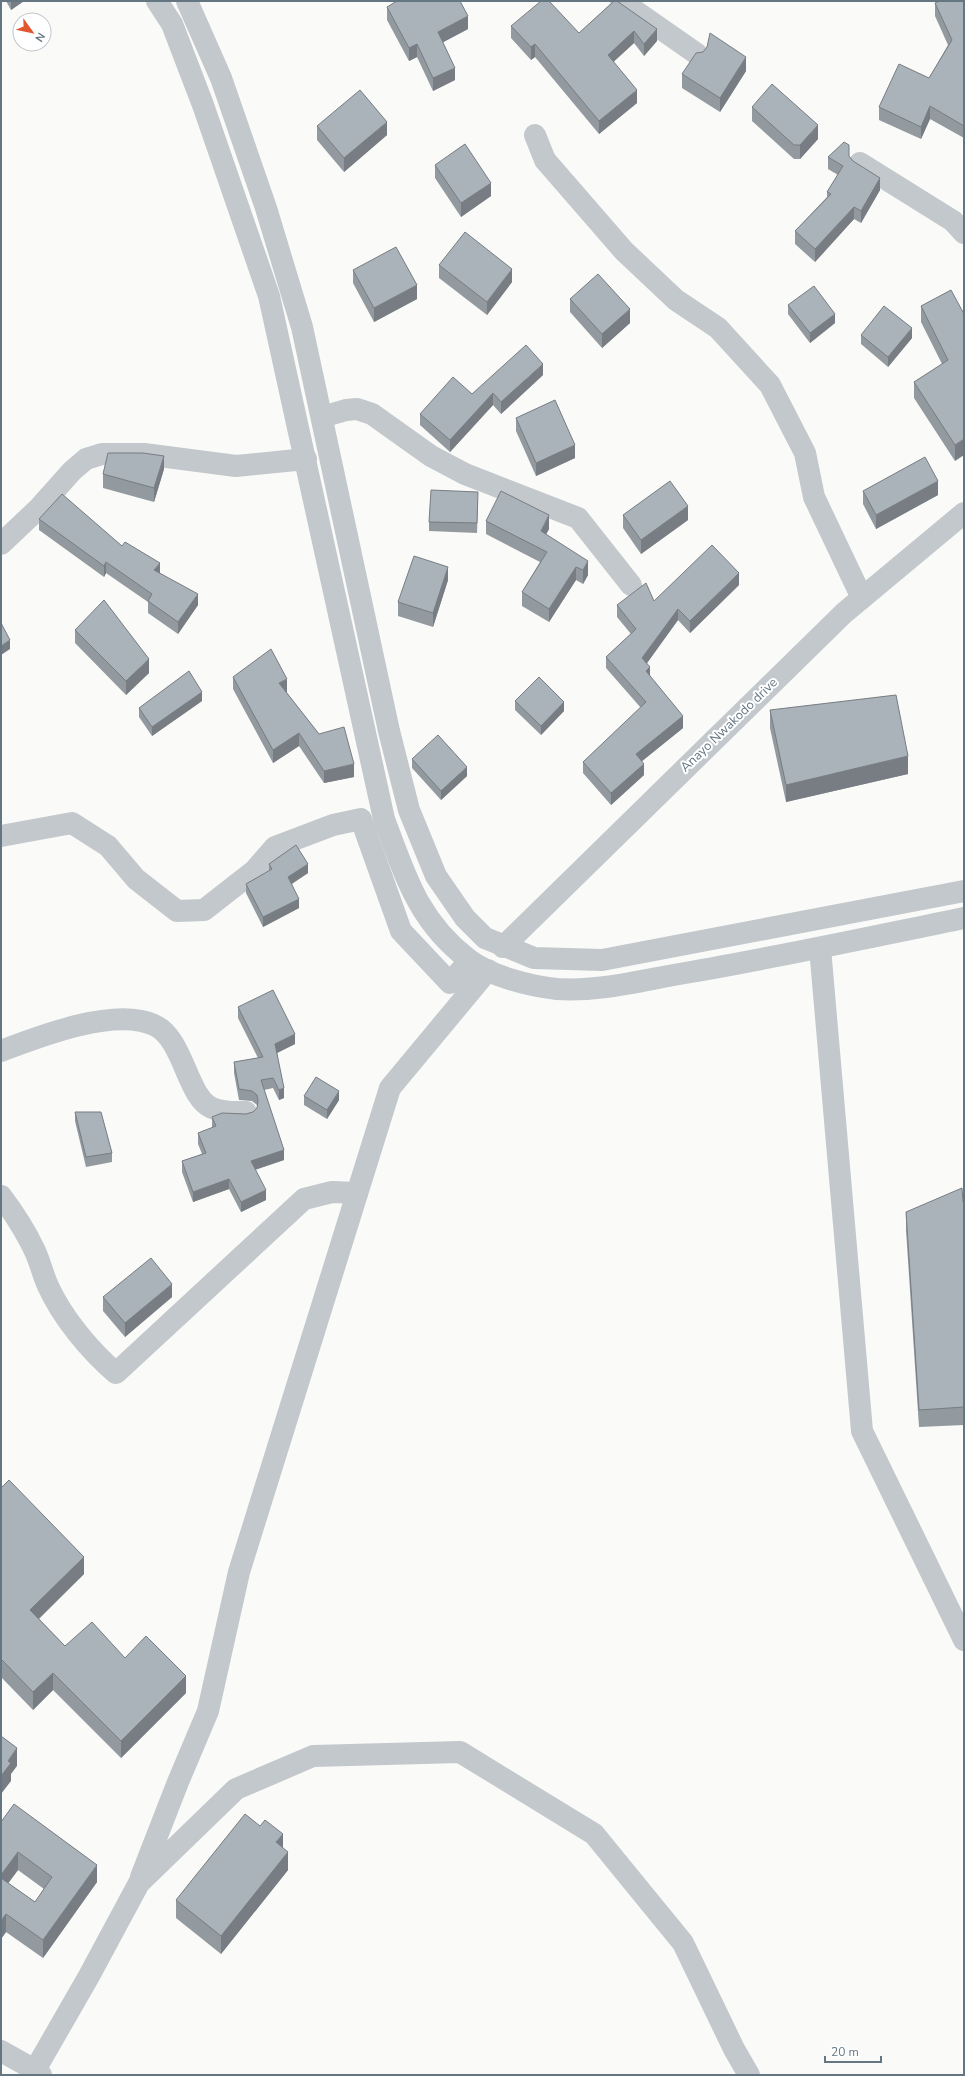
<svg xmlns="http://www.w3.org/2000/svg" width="965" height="2076" font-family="'Nunito Sans',sans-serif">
<rect width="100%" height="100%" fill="#fafaf8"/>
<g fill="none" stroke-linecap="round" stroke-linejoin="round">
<!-- minor -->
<g stroke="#c3c8cc" stroke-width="22">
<path d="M 157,1 L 172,24 L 203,105 L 269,296 L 384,819 C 405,875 418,921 468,959 C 490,976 529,986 557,989 C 599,992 643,980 685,973 C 778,957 871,937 964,918"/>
<path d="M 187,1 L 221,78 L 266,208 L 302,327 L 389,731 L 409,810 L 436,876 L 465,918 L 485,938 L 534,958 L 602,960 L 964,891"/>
<path d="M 621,1 L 697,54"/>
<path d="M 535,135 L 545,160 L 624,251 L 676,300 L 718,328 L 770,385 L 805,453 L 814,497 L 862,598"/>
<path d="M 860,163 L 953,221 L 964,233"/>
<path d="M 322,417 L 346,410 L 357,409 L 372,414 L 431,456 L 465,474 L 578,518 L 631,585"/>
<path d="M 1,544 L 38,509 L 72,471 L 86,459 L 102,454 L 144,454 L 236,466 L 306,459"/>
<path d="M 1,836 L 72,823 L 108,846 L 136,879 L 177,911 L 204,910 L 254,871 L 275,847 L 333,825 L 361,819 L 401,931 L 450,983 L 469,961"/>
<path d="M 503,947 L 844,613 L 964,513"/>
<path d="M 820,948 L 862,1431 L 964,1640"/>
<path d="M 1,1051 C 40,1036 115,1007 154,1025 C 184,1038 187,1098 212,1108 C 223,1113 235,1112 246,1112"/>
<path d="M 1,1196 C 14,1213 26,1232 35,1251 C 40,1262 43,1275 48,1286 C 62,1317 90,1351 116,1373 L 304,1199 L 332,1192 L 357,1193"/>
<path d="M 141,1877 L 178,1782 L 208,1711 L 239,1572 L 390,1088 L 488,970"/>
<path d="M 1,2051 L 35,2070"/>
<path d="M 41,2075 L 35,2070 L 89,1976 L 139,1883 L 236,1789 L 313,1756 L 460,1752 L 594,1834 L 683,1943 L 734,2049 L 749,2075"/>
</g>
</g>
<!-- wall -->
<g fill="#929a9f" fill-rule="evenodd">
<path d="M 6,1 L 24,1 L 11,10 Z"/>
<path d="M 614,1 L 657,41 L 644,56 L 634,43 L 613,62 L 637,103 L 599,134 L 535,57 L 531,60 L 511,38 L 511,26 L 579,33 Z"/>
<path d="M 964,1 L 964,138 L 930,119 L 921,139 L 879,120 L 879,107 L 929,78 L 948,45 L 935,16 L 935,3 Z"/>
<path d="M 387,7 L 468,29 L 443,42 L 455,80 L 433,91 L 417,57 L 409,61 L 387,20 Z"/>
<path d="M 707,47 L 746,71 L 720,112 L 682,88 L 682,74 L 703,52 Z"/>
<path d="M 752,107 L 818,139 L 800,159 L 794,159 L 752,121 Z"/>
<path d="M 317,126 L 387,135 L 344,172 L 317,140 Z"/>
<path d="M 828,157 L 849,157 L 880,190 L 861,223 L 854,219 L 815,262 L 795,244 L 795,231 L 827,197 L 827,192 L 838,175 L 828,169 Z"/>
<path d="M 435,165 L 491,196 L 461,217 L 435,178 Z"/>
<path d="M 439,265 L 512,282 L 487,315 L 439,278 Z"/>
<path d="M 353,270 L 417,299 L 374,322 L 353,283 Z"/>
<path d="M 570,299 L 630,323 L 602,348 L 570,312 Z"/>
<path d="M 788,305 L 835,323 L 810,343 L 788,314 Z"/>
<path d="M 921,306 L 964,314 L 955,461 L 914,398 L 914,382 L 942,364 L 921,322 Z"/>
<path d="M 861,335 L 912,338 L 888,367 L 861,344 Z"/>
<path d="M 543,375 L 501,414 L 493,405 L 450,452 L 420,425 L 420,414 L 472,394 Z"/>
<path d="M 516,418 L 575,458 L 536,476 L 516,431 Z"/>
<path d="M 164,469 L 154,502 L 103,488 L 103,474 Z"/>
<path d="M 863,491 L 938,495 L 876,529 L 863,504 Z"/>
<path d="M 478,501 L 477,533 L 429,531 L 429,522 Z"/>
<path d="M 623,515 L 688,520 L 641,554 L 623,528 Z"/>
<path d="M 39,519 L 122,546 L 160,573 L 198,605 L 178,634 L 148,613 L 148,602 L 106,573 L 104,577 L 39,530 Z"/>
<path d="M 486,521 L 549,529 L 546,534 L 588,575 L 583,584 L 576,580 L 549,622 L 522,606 L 522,592 L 540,562 L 486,534 Z"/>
<path d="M 448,580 L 433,627 L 398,616 L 398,602 Z"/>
<path d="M 739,585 L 690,633 L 678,620 L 647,663 L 650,676 L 683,728 L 642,761 L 644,775 L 611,805 L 583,773 L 583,762 L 641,708 L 606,668 L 606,657 L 631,634 L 617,617 L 617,605 L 654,601 Z"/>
<path d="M 75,630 L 149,673 L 126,695 L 75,643 Z"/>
<path d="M 233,677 L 287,692 L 286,692 L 319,734 L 354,777 L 324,783 L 299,746 L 273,763 L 233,689 Z"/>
<path d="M 202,701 L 152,736 L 139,717 L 139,708 Z"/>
<path d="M 515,701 L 564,711 L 541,735 L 515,710 Z"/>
<path d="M 770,710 L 908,774 L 786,802 L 770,728 Z"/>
<path d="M 412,759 L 467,776 L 441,800 L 412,768 Z"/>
<path d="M 269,864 L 308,873 L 292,884 L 299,908 L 263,927 L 246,893 L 246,884 L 269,871 Z"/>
<path d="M 238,1007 L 295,1044 L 277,1053 L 284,1098 L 279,1100 L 273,1088 L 264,1090 L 284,1160 L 255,1170 L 266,1200 L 241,1212 L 229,1189 L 193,1202 L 182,1172 L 182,1161 L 202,1154 L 198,1144 L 198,1133 L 212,1128 L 212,1117 L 246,1114 L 253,1112 L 257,1108 L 257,1105 L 252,1101 L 239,1100 L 234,1073 L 234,1062 L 258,1058 L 238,1018 Z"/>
<path d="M 304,1096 L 339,1100 L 327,1119 L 304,1105 Z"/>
<path d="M 75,1112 L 112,1153 L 112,1162 L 86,1167 L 75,1121 Z"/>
<path d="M 963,1202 L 964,1202 L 964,1425 L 919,1427 L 906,1230 L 906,1212 Z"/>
<path d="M 103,1297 L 172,1297 L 125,1337 L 103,1311 Z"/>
<path d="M 1,1488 L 84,1574 L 39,1619 L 65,1646 L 125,1658 L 186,1693 L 121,1758 L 53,1690 L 33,1710 L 1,1677 Z"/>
<path d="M 1,1822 L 97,1882 L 43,1958 L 6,1932 L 1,1939 ZM 18,1870 L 44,1889 L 35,1902 L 8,1883 Z"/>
<path d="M 283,1848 L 288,1870 L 221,1954 L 176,1918 L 176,1900 Z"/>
</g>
<!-- shaded-wall -->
<g fill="#777d82">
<path d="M 11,1 L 24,1 L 11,10 Z"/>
<path d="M 468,16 L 468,29 L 438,45 L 438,32 Z"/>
<path d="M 657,29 L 657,41 L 644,56 L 644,44 Z"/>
<path d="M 634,31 L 634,43 L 608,67 L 608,55 Z"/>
<path d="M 417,44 L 417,57 L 409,61 L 409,48 Z"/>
<path d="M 535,44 L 535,57 L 531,60 L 531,47 Z"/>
<path d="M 746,57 L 746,71 L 720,112 L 720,98 Z"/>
<path d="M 455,68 L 455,80 L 433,91 L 433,78 Z"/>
<path d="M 637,90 L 637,103 L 599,134 L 599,121 Z"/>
<path d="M 930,106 L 930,119 L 921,139 L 921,127 Z"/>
<path d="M 387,122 L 387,135 L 344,172 L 344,158 Z"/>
<path d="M 818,125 L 818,139 L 800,159 L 800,145 Z"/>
<path d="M 880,178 L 880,190 L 861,223 L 861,211 Z"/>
<path d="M 491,183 L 491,196 L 461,217 L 461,203 Z"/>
<path d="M 854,207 L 854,219 L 815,262 L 815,249 Z"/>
<path d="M 512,269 L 512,282 L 487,315 L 487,302 Z"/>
<path d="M 417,285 L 417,299 L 374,322 L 374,308 Z"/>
<path d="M 630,309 L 630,323 L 602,348 L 602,334 Z"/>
<path d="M 835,314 L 835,323 L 810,343 L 810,333 Z"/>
<path d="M 912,328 L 912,338 L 888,367 L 888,357 Z"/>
<path d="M 543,364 L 543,375 L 501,414 L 501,402 Z"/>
<path d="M 493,393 L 493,405 L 450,452 L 450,440 Z"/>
<path d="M 964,439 L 964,455 L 955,461 L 955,445 Z"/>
<path d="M 575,445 L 575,458 L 536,476 L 536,463 Z"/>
<path d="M 164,456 L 164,469 L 154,502 L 154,488 Z"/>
<path d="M 938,481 L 938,495 L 876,529 L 876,515 Z"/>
<path d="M 688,506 L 688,520 L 641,554 L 641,540 Z"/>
<path d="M 549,515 L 549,529 L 541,544 L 541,531 Z"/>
<path d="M 588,561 L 588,575 L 583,584 L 583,570 Z"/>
<path d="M 106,562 L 106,573 L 104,577 L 104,566 Z"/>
<path d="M 160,563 L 160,574 L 154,570 Z"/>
<path d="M 448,567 L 448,580 L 433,627 L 433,613 Z"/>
<path d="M 576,567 L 576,580 L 549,622 L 549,609 Z"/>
<path d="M 739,573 L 739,585 L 690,633 L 690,621 Z"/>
<path d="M 198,594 L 198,605 L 178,634 L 178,622 Z"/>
<path d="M 678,609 L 678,620 L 642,670 L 642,658 Z"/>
<path d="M 10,640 L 10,649 L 1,655 L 1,646 Z"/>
<path d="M 149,659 L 149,673 L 126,695 L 126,681 Z"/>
<path d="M 650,667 L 650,678 L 646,671 Z"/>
<path d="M 287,679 L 287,692 L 279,696 L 279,683 Z"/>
<path d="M 202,692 L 202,701 L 152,736 L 152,727 Z"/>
<path d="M 564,702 L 564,711 L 541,735 L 541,726 Z"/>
<path d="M 683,716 L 683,728 L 636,766 L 636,754 Z"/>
<path d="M 299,733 L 299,746 L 273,763 L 273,750 Z"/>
<path d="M 908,756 L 908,774 L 786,802 L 786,785 Z"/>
<path d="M 354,764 L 354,777 L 324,783 L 324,771 Z"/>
<path d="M 644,764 L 644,775 L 611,805 L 611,793 Z"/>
<path d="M 467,767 L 467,776 L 441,800 L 441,791 Z"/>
<path d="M 308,864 L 308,873 L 288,886 L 288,877 Z"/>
<path d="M 299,899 L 299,908 L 263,927 L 263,917 Z"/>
<path d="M 295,1034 L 295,1044 L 275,1054 L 275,1044 Z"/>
<path d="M 284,1088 L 284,1098 L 279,1100 L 279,1090 Z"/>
<path d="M 339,1091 L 339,1100 L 327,1119 L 327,1110 Z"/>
<path d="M 284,1150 L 284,1160 L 251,1171 L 251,1161 Z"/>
<path d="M 229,1179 L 229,1189 L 193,1202 L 193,1192 Z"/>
<path d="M 266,1190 L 266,1200 L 241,1212 L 241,1202 Z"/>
<path d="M 172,1284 L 172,1297 L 125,1337 L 125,1323 Z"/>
<path d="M 84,1557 L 84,1574 L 30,1627 L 30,1610 Z"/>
<path d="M 53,1673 L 53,1690 L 33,1710 L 33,1692 Z"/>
<path d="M 186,1676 L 186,1693 L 121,1758 L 121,1741 Z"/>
<path d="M 17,1748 L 17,1766 L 11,1774 L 11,1781 L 1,1794 L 1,1776 L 8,1761 Z"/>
<path d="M 283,1834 L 283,1852 L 276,1842 Z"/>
<path d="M 18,1852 L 18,1870 L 1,1893 L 1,1875 Z"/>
<path d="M 288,1852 L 288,1870 L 221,1954 L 221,1936 Z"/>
<path d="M 97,1865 L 97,1882 L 43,1958 L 43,1940 Z"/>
<path d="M 6,1914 L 6,1932 L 1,1939 L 1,1921 Z"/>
</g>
<!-- building -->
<g fill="#aab3b9" stroke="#777d82">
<path d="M 397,1 L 460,1 L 468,16 L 438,32 L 455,68 L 433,78 L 417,44 L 409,48 L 387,7 Z"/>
<path d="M 541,1 L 549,1 L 579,33 L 614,1 L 617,1 L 657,29 L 644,44 L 634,31 L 608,55 L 637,90 L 599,121 L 535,44 L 531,47 L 511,26 Z"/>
<path d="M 940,1 L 964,1 L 964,126 L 930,106 L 921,127 L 879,107 L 899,64 L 929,78 L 952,40 L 935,3 Z"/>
<path d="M 710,33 L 746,57 L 720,98 L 682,74 L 696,53 L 703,52 L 707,47 Z"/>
<path d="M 772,84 L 818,125 L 800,145 L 794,145 L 752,107 Z"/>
<path d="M 360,90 L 387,122 L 344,158 L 317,126 Z"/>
<path d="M 844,142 L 849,145 L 849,156 L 853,161 L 880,178 L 861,211 L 854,207 L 815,249 L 795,231 L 831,194 L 827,192 L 843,166 L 828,157 Z"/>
<path d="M 465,144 L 491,183 L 461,203 L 435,165 Z"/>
<path d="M 465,232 L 512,269 L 487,302 L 439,265 Z"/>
<path d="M 396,247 L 417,285 L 374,308 L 353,270 Z"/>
<path d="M 598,274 L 630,309 L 602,334 L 570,299 Z"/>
<path d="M 814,286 L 835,314 L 810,333 L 788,305 Z"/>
<path d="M 951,290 L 964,314 L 964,439 L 955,445 L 914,382 L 948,360 L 921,306 Z"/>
<path d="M 884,306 L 912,328 L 888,357 L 861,335 Z"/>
<path d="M 526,345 L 543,364 L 501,402 L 493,393 L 450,440 L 420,414 L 453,377 L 472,394 Z"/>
<path d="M 555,400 L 575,445 L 536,463 L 516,418 Z"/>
<path d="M 108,453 L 143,453 L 164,456 L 154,488 L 103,474 Z"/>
<path d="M 925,457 L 938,481 L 876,515 L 863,491 Z"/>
<path d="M 670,481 L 688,506 L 641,540 L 623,515 Z"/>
<path d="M 431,490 L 478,492 L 477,523 L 429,522 Z"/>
<path d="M 501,491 L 549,515 L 541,531 L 588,561 L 583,570 L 576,567 L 549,609 L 522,592 L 547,552 L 486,521 Z"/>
<path d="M 62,494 L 122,546 L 125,542 L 160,563 L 154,570 L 198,594 L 178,622 L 148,601 L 152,594 L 106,562 L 104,566 L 39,519 Z"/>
<path d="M 712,545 L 739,573 L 690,621 L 678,609 L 642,658 L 650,667 L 646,671 L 683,716 L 636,754 L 644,764 L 611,793 L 583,762 L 646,702 L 606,657 L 636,629 L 617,605 L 646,583 L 654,601 Z"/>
<path d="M 414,556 L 448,567 L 433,613 L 398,602 Z"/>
<path d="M 104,600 L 149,659 L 126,681 L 75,630 Z"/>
<path d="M 1,623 L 10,640 L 1,646 Z"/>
<path d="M 271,649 L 287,679 L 279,683 L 319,734 L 344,727 L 354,764 L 324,771 L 299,733 L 273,750 L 233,677 Z"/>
<path d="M 189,671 L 202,692 L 152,727 L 139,708 Z"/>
<path d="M 539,677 L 564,702 L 541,726 L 515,701 Z"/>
<path d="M 896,695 L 908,756 L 786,785 L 770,710 Z"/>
<path d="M 438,735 L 467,767 L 441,791 L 412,759 Z"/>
<path d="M 296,845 L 308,864 L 288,877 L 299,899 L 263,917 L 246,884 L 272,869 L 269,864 Z"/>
<path d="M 273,990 L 295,1034 L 275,1044 L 284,1088 L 279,1090 L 273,1078 L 261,1080 L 284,1150 L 251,1161 L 266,1190 L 241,1202 L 229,1179 L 193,1192 L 182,1161 L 206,1153 L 198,1133 L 216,1126 L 212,1117 L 222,1113 L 246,1114 L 253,1112 L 257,1108 L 258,1101 L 257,1095 L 252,1091 L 239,1089 L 234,1062 L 263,1057 L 238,1007 Z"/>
<path d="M 316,1077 L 339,1091 L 327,1110 L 304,1096 Z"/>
<path d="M 75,1112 L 101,1112 L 112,1153 L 86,1157 Z"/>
<path d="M 962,1188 L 963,1202 L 964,1202 L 964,1407 L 919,1410 L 906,1212 Z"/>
<path d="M 151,1258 L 172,1284 L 125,1323 L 103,1297 Z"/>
<path d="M 9,1480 L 84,1557 L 30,1610 L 65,1646 L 92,1622 L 125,1658 L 146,1636 L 186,1676 L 121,1741 L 53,1673 L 33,1692 L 1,1659 L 1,1488 Z"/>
<path d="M 1,1736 L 17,1748 L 8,1761 L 11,1763 L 1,1776 Z"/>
<path d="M 14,1804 L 97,1865 L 43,1940 L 6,1914 L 1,1921 L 1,1878 L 35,1902 L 52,1877 L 18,1852 L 1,1875 L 1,1822 Z"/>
<path d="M 245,1814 L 260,1826 L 265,1820 L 283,1834 L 276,1842 L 288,1852 L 221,1936 L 176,1900 Z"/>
</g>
<g text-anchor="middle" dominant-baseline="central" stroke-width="4" stroke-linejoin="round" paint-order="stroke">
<!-- street labels -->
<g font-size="13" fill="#657683" stroke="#fff">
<text transform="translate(729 725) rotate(-44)">Anayo Nwakodo drive</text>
</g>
</g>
<!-- border -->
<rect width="965" height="2076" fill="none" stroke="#657683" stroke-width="4"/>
<!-- north arrow -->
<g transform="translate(32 32) rotate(123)"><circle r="19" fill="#ffffff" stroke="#c1c8cd"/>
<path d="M0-3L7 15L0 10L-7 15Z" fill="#e4572e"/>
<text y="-6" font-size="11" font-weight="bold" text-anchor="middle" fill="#657683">N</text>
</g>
<!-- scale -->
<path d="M825 2056v6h56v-6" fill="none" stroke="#657683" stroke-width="2"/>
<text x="831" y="2056" font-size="12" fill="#657683" stroke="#ffffff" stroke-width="3" paint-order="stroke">20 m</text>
</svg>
